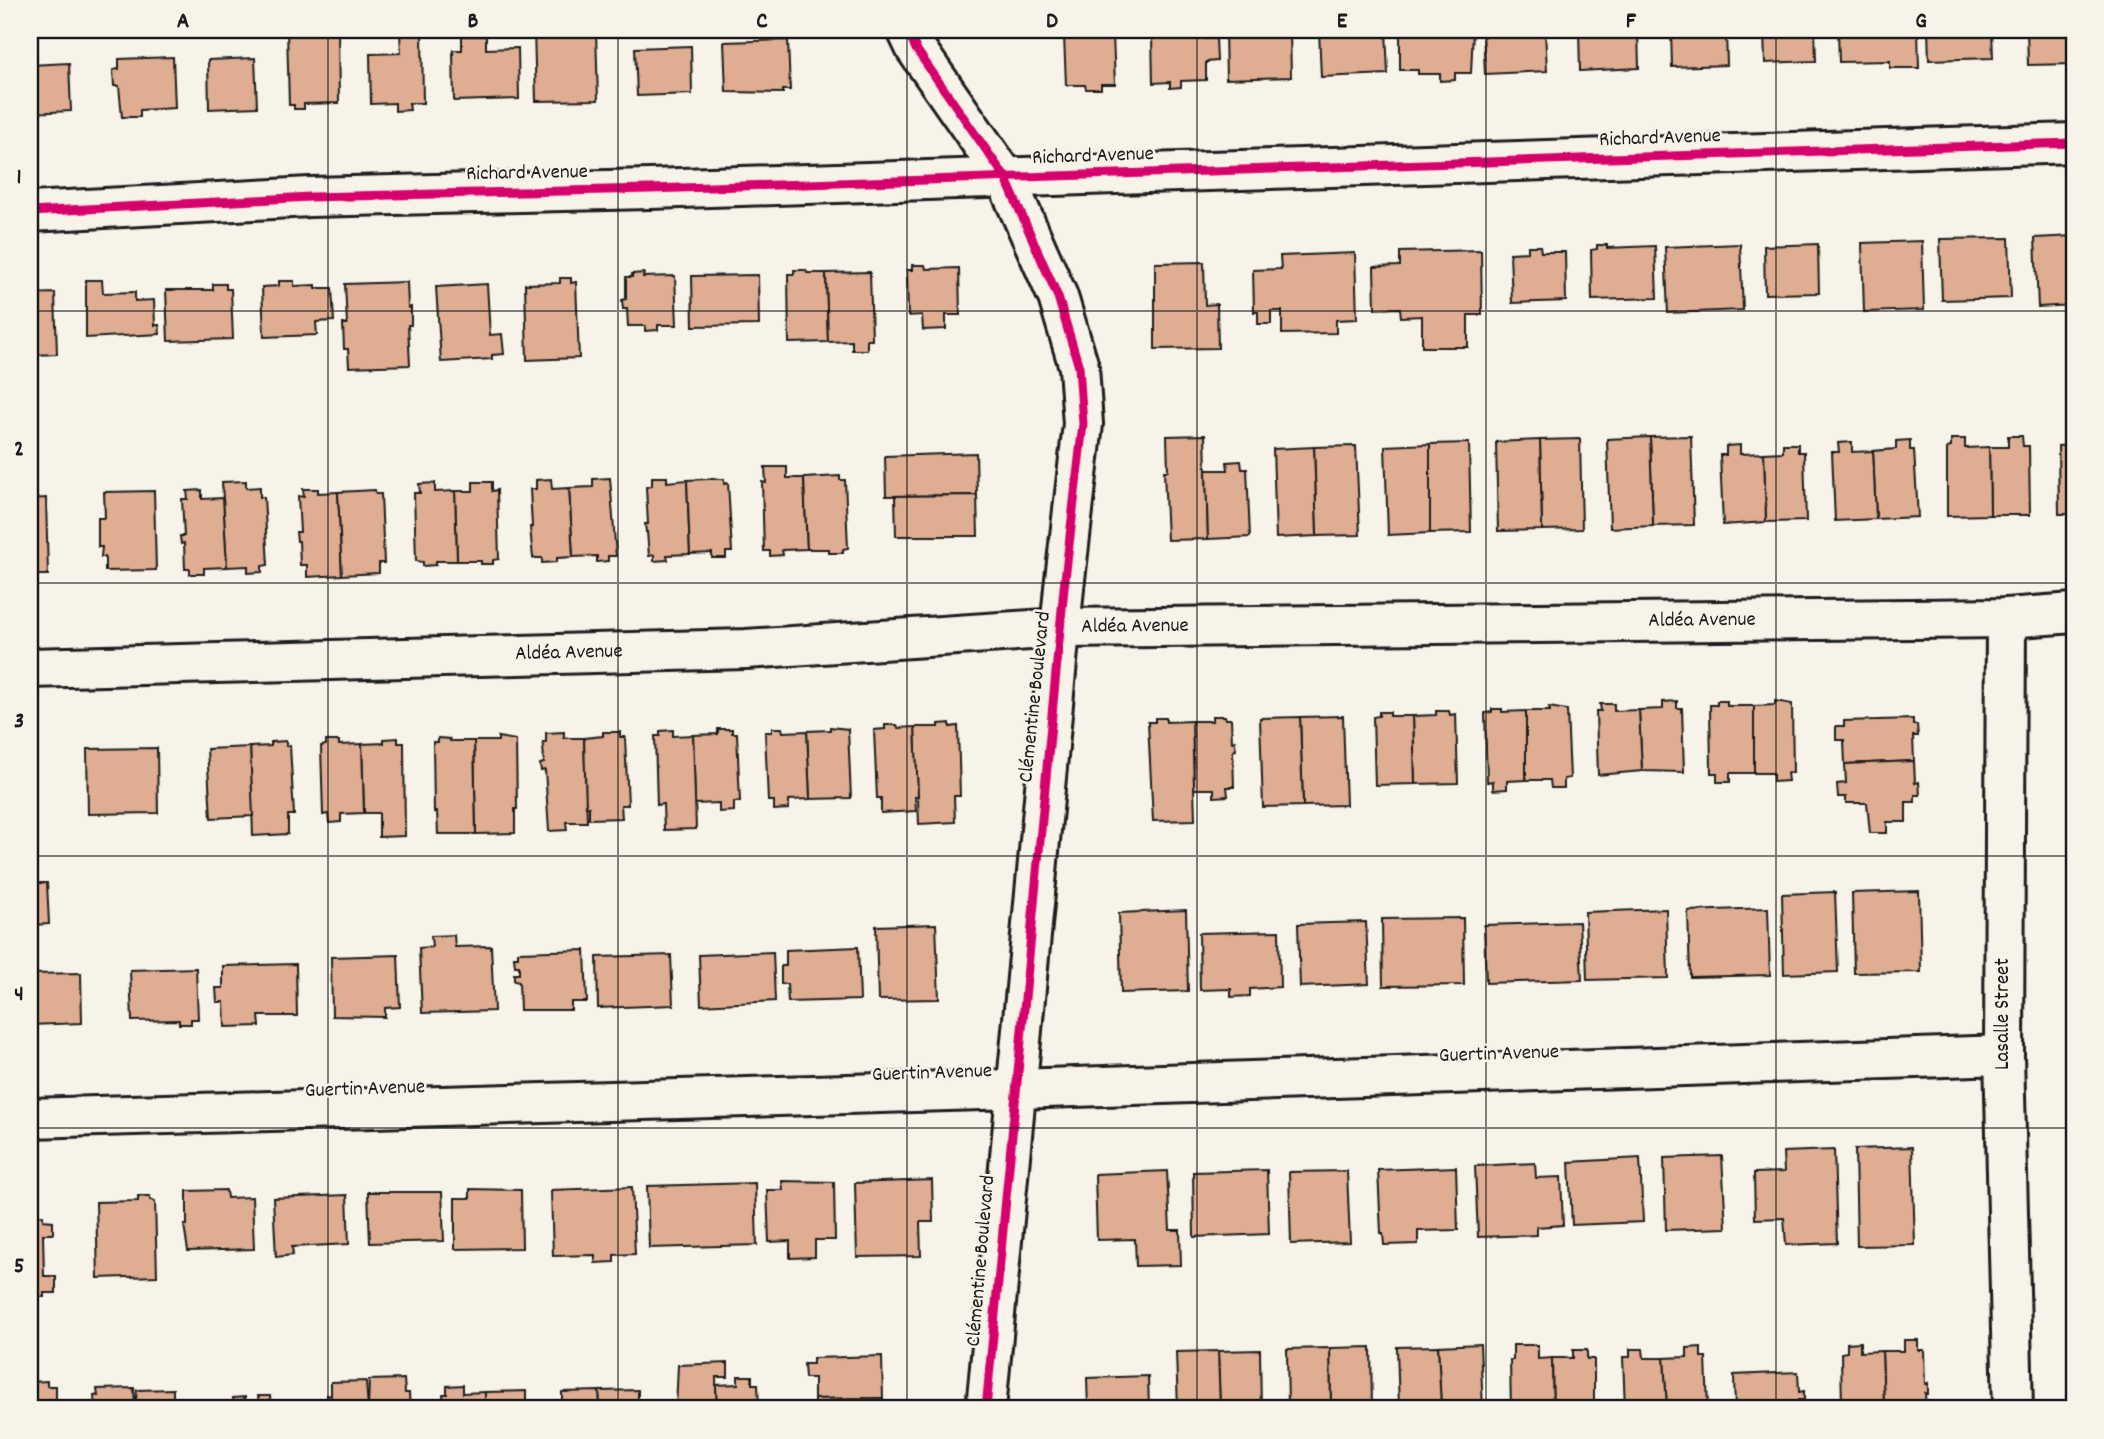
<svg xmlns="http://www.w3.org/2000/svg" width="2104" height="1439" font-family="Dekko,sans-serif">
<rect width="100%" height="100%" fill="#f7f3e8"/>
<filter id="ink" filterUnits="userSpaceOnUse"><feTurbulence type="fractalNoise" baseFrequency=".0143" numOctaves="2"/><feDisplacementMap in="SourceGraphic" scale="14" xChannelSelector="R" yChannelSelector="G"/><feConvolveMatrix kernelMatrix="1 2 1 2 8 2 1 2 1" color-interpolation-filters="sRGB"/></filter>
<g filter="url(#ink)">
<!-- building -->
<g fill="#dfad91" stroke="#1c1c1c" stroke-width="2">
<path d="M 287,30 L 338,30 L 339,103 L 304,104 L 304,109 L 294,109 L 294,105 L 289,105 Z"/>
<path d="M 534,30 L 596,30 L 598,100 L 536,101 Z"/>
<path d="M 1087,30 L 1098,30 L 1098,36 L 1113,35 L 1115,84 L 1101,84 L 1101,89 L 1086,89 L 1085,85 L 1066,85 L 1064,36 L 1087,36 Z"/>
<path d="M 1225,30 L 1290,30 L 1291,77 L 1226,79 Z"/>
<path d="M 1319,30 L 1386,30 L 1388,74 L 1321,77 Z"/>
<path d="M 1418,30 L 1473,30 L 1471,73 L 1455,73 L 1455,80 L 1440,81 L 1440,74 L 1418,74 L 1418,70 L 1400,70 L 1400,33 L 1418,32 Z"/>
<path d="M 1483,30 L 1545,30 L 1547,71 L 1485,74 Z"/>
<path d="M 1579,30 L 1638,30 L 1639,68 L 1580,71 Z"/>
<path d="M 1671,30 L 1726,30 L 1727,65 L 1672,67 Z"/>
<path d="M 1764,30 L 1815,30 L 1816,61 L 1765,63 Z"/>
<path d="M 1838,30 L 1918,30 L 1919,68 L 1890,68 L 1890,61 L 1839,62 Z"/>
<path d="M 1928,30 L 1992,30 L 1993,58 L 1929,60 Z"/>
<path d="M 2027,30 L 2074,30 L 2074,64 L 2028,65 Z"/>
<path d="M 1175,31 L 1184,31 L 1184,34 L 1206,34 L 1206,39 L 1216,38 L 1217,61 L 1206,62 L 1206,80 L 1181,81 L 1181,87 L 1170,88 L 1170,82 L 1153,83 L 1152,35 L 1175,35 Z"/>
<path d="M 400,32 L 422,32 L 423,103 L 409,103 L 410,110 L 395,111 L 395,103 L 371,104 L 370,54 L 401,53 Z"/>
<path d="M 462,36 L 486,36 L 486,49 L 518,48 L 519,99 L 454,101 L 453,50 L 462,50 Z"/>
<path d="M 788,40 L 790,90 L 783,90 L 783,93 L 726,92 L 724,42 Z"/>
<path d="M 691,46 L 692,94 L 637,96 L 635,48 Z"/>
<path d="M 173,57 L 175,108 L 140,110 L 140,117 L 122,117 L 119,86 L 114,86 L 113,70 L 119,69 L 119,59 Z"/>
<path d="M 255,58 L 257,107 L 209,109 L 208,60 Z"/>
<path d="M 69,63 L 71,111 L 30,113 L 30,65 Z"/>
<path d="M 2074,236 L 2074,305 L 2038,307 L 2035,238 Z"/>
<path d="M 2009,238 L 2011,298 L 1942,300 L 1940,239 Z"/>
<path d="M 1922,241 L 1924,310 L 1864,312 L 1862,243 Z"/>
<path d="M 1740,244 L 1743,310 L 1668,313 L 1665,247 Z"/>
<path d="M 1818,244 L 1819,293 L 1765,294 L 1764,246 Z"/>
<path d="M 1597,245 L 1607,245 L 1607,248 L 1655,246 L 1657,298 L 1592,300 L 1591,250 L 1597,249 Z"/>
<path d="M 1528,246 L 1540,246 L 1541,252 L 1565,252 L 1566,301 L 1512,303 L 1510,253 L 1528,252 Z"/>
<path d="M 1481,250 L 1482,315 L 1468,315 L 1468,347 L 1422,347 L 1422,316 L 1401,317 L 1400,308 L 1375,309 L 1374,267 L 1400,266 L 1400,252 Z"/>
<path d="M 1355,253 L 1357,319 L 1336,320 L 1336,333 L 1282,334 L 1282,311 L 1271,311 L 1271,324 L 1258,324 L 1258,312 L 1254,312 L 1253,270 L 1281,269 L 1280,256 Z"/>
<path d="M 1204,262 L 1205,305 L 1217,304 L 1218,348 L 1155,349 L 1155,263 Z"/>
<path d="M 912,265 L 925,265 L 926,269 L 959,268 L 960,315 L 946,315 L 946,329 L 923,330 L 922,315 L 908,316 L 907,270 L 912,270 Z"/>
<path d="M 794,270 L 806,270 L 807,273 L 826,273 L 828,342 L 789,343 L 788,274 L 794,274 Z"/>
<path d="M 870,272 L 872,340 L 867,340 L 867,350 L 852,350 L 852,341 L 828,342 L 826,273 Z"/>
<path d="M 644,273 L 643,277 L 675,276 L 677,325 L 658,325 L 658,330 L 645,331 L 645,326 L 628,326 L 627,309 L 623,309 L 622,300 L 626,299 L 626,277 L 632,277 L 632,274 Z"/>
<path d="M 758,275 L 759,325 L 693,326 L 692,276 Z"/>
<path d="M 560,278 L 571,278 L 571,283 L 576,282 L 579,358 L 527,360 L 525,284 L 560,283 Z"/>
<path d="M 86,280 L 102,280 L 103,293 L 135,292 L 135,301 L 154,300 L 155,325 L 159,325 L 160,334 L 86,338 Z"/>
<path d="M 279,281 L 294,281 L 294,286 L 316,285 L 316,288 L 332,288 L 334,321 L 316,322 L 317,335 L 264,337 L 262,287 L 279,286 Z"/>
<path d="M 407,282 L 408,308 L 411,307 L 411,325 L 408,325 L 410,365 L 349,367 L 348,349 L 344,349 L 343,324 L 347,324 L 345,284 Z"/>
<path d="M 213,284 L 226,284 L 226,289 L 231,289 L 233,339 L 168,341 L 166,290 L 213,290 Z"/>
<path d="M 487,284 L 490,335 L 502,334 L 504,354 L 492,355 L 492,359 L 441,362 L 436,287 Z"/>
<path d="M 55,293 L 57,354 L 34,355 L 35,366 L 30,366 L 30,294 Z"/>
<path d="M 1205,435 L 1208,539 L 1167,540 L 1164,471 L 1168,471 L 1167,436 Z"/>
<path d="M 1691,436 L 1694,525 L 1653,526 L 1650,437 Z"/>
<path d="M 2008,436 L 2022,436 L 2023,446 L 2029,446 L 2030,515 L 1990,515 L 1989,447 L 2008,447 Z"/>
<path d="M 1650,437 L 1653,526 L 1610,528 L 1607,439 Z"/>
<path d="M 1580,439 L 1582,529 L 1542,530 L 1540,440 Z"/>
<path d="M 1951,439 L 1965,439 L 1965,448 L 1989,447 L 1990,515 L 1947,516 L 1947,448 L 1951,447 Z"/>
<path d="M 1540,440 L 1542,530 L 1498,531 L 1496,442 Z"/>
<path d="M 1910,440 L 1910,450 L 1914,450 L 1918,517 L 1876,519 L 1873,451 L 1896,449 L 1896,441 Z"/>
<path d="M 1852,442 L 1852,452 L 1873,451 L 1876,519 L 1835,521 L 1832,452 L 1839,452 L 1838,443 Z"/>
<path d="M 1469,443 L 1471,532 L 1430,533 L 1430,444 Z"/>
<path d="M 1430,444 L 1430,533 L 1388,535 L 1385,446 Z"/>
<path d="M 1783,444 L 1798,444 L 1798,452 L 1804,452 L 1806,521 L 1766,522 L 1764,453 L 1783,452 Z"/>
<path d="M 1740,445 L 1740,454 L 1764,453 L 1766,522 L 1723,525 L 1720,455 L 1726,455 L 1726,446 Z"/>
<path d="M 2074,445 L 2074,514 L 2059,514 L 2058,446 Z"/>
<path d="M 1356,446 L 1360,535 L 1317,536 L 1314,447 Z"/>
<path d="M 1314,447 L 1317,536 L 1276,538 L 1273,449 Z"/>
<path d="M 976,453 L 977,495 L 886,496 L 885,456 Z"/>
<path d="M 1241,461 L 1242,469 L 1247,469 L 1250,537 L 1208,539 L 1206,470 L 1228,470 L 1227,462 Z"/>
<path d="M 765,467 L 787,467 L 787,478 L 804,478 L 807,549 L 782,550 L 783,555 L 770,556 L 770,551 L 764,551 L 762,482 L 766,483 Z"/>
<path d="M 840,476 L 840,480 L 845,480 L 848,548 L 843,549 L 843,553 L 829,553 L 829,549 L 807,549 L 804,478 Z"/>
<path d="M 652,477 L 667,477 L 667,482 L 687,480 L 690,554 L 667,555 L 668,560 L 654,561 L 654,555 L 649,556 L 647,532 L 646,532 L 645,524 L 648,524 L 646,487 L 652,486 Z"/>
<path d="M 610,478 L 616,556 L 608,556 L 608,561 L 597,562 L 597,556 L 573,557 L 569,488 L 593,487 L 593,479 Z"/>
<path d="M 551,479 L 552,489 L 569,488 L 573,557 L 557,558 L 557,562 L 542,563 L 542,558 L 533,558 L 530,527 L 532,527 L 530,489 L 536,489 L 536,480 Z"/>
<path d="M 708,479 L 724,479 L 724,484 L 728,483 L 732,552 L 726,552 L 726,558 L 712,558 L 712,553 L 690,554 L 687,480 Z"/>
<path d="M 246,481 L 246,488 L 260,487 L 260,497 L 264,497 L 268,565 L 262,566 L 262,572 L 248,573 L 248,566 L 227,567 L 222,482 Z"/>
<path d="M 473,482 L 492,482 L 492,491 L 497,490 L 499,559 L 493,560 L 493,564 L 481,564 L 481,561 L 457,561 L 455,491 L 473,491 Z"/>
<path d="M 435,483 L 435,492 L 455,491 L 457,561 L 436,561 L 436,565 L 423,566 L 423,562 L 416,561 L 414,493 L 420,493 L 419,484 Z"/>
<path d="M 303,489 L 318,489 L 318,493 L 338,492 L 342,575 L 307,577 L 307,565 L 300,565 L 299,541 L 297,541 L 296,532 L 300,532 L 298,496 L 304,497 Z"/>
<path d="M 202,490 L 202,499 L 223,498 L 227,567 L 204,568 L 204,574 L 190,574 L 190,569 L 185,569 L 184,543 L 181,544 L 180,536 L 184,536 L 182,499 L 188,499 L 187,491 Z"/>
<path d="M 375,490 L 376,494 L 381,494 L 384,563 L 379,563 L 379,573 L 342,575 L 338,492 Z"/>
<path d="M 154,491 L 156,570 L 105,571 L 105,557 L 101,557 L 102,547 L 98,547 L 98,518 L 105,518 L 104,492 Z"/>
<path d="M 977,495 L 978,536 L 896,536 L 895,496 Z"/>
<path d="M 46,498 L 48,575 L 30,575 L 30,499 Z"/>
<path d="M 1677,701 L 1677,708 L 1682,708 L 1684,772 L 1642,771 L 1639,710 L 1663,709 L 1663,702 Z"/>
<path d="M 1717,701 L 1727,701 L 1727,706 L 1754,706 L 1754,773 L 1730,773 L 1730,782 L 1717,782 L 1717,773 L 1711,773 L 1710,705 L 1717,705 Z"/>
<path d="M 1775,701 L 1792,704 L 1793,773 L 1787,773 L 1788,781 L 1773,782 L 1773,773 L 1754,773 L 1754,706 L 1775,705 Z"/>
<path d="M 1600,704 L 1614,704 L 1614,711 L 1639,710 L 1642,771 L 1598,775 L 1596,711 L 1601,711 Z"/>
<path d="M 1549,707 L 1567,710 L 1570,778 L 1564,779 L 1564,788 L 1551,788 L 1550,780 L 1526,780 L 1526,711 L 1550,711 Z"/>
<path d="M 1492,709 L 1502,709 L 1502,712 L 1526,711 L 1526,780 L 1507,781 L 1507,789 L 1493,790 L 1493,781 L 1487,782 L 1485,713 L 1492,712 Z"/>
<path d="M 1436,711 L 1449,711 L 1450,715 L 1456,714 L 1458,783 L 1415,784 L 1413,716 L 1436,715 Z"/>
<path d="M 1379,712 L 1390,712 L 1390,716 L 1413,716 L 1415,784 L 1375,785 L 1373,717 L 1379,716 Z"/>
<path d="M 1212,716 L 1225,716 L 1226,719 L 1231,719 L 1232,742 L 1235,741 L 1236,750 L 1233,751 L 1234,787 L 1227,787 L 1228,796 L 1214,797 L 1214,789 L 1194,789 L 1192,721 L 1212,721 Z"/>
<path d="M 1343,716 L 1346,805 L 1303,806 L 1300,717 Z"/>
<path d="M 1300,717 L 1303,806 L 1263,807 L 1260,718 Z"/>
<path d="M 1155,718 L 1166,718 L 1166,722 L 1192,721 L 1195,820 L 1153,821 L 1148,722 L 1155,722 Z"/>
<path d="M 1913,719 L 1913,725 L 1917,725 L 1918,736 L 1913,736 L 1914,761 L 1845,764 L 1844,740 L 1836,740 L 1836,726 L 1844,726 L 1844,721 Z"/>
<path d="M 950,723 L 950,727 L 958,726 L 960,796 L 954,796 L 955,822 L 919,824 L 915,727 L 939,727 L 939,724 Z"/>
<path d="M 885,725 L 897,725 L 898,728 L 915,727 L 918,797 L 915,797 L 916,811 L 881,813 L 881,798 L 877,798 L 874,730 L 885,729 Z"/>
<path d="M 830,727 L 848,729 L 851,798 L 810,799 L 807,731 L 830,730 Z"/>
<path d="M 772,728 L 782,728 L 783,732 L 807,731 L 810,799 L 789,800 L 789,809 L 774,810 L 774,801 L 768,801 L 765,732 L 772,732 Z"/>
<path d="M 718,729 L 732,729 L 732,733 L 737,733 L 740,802 L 734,802 L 734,811 L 719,812 L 719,803 L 695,804 L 693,735 L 718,734 Z"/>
<path d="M 673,730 L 673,736 L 693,735 L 696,829 L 664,830 L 663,804 L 657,805 L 655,736 L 660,736 L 660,731 Z"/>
<path d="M 564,732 L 564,738 L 584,738 L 587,822 L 566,822 L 567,830 L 549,831 L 545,770 L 541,771 L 540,764 L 544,763 L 543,742 L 546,742 L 546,733 Z"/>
<path d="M 603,732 L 620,732 L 620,737 L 625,737 L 628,805 L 621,805 L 622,818 L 589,819 L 589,807 L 586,807 L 584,738 L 603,736 Z"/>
<path d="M 498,737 L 516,740 L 517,809 L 515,809 L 515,833 L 476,834 L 474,741 L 498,741 Z"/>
<path d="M 398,738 L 398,743 L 404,743 L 405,836 L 379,837 L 379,813 L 364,813 L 362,744 L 384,743 L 384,739 Z"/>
<path d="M 438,738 L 450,739 L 450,741 L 474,741 L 476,834 L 438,834 L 437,811 L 434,812 L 433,742 L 438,742 Z"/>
<path d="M 286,741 L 286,746 L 290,746 L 294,815 L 288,815 L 288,834 L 253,836 L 250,747 L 271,746 L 271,742 Z"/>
<path d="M 326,741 L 339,741 L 339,745 L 362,744 L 364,813 L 341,814 L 341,822 L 329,823 L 328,814 L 323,815 L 321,746 L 326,745 Z"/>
<path d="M 250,747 L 253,816 L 211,818 L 207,749 Z"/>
<path d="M 157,748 L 158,813 L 88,814 L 87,749 Z"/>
<path d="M 1914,761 L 1915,783 L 1919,782 L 1920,795 L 1915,795 L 1915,802 L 1906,802 L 1906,822 L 1887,822 L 1887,833 L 1870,833 L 1867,803 L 1846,803 L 1846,797 L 1838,797 L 1837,784 L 1846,783 L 1845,764 Z"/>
<path d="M 30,883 L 47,883 L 49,924 L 30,925 Z"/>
<path d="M 1919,891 L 1921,972 L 1854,973 L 1852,893 Z"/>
<path d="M 1835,892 L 1838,972 L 1784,974 L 1782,894 Z"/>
<path d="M 1768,908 L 1770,975 L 1690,977 L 1688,911 Z"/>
<path d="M 1666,909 L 1668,978 L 1587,980 L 1585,912 Z"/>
<path d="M 1186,910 L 1188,991 L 1121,993 L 1119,913 Z"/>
<path d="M 1463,918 L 1464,985 L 1383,986 L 1382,919 Z"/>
<path d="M 1366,922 L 1369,984 L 1300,987 L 1298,924 Z"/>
<path d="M 1579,922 L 1582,980 L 1486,983 L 1484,925 Z"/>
<path d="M 936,924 L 939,999 L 878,1000 L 876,926 Z"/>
<path d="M 1279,931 L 1280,987 L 1250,989 L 1250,996 L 1231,997 L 1231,989 L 1200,990 L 1199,933 Z"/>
<path d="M 454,935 L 455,947 L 491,946 L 494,1011 L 422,1013 L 419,948 L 432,947 L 431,936 Z"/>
<path d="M 858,947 L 860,1000 L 788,1002 L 787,984 L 781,984 L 781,966 L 786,966 L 786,950 Z"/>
<path d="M 585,950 L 587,1002 L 571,1002 L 571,1010 L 520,1010 L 519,982 L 514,981 L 514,974 L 519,974 L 519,966 L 515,966 L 514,957 L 518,957 L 518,952 Z"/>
<path d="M 773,952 L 775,1001 L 701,1005 L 699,955 Z"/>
<path d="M 398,955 L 400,1007 L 385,1008 L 385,1017 L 332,1016 L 331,957 Z"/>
<path d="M 671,955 L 673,1005 L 598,1008 L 597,957 Z"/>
<path d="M 296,964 L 297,1016 L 259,1016 L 260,1026 L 225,1027 L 224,1002 L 217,1002 L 216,988 L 223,988 L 223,966 Z"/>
<path d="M 196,968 L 198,1019 L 191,1019 L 191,1024 L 179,1024 L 179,1020 L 132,1021 L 130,970 Z"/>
<path d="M 81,973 L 82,1023 L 30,1025 L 30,974 Z"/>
<path d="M 1912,1147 L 1915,1245 L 1857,1246 L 1855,1149 Z"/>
<path d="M 1834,1150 L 1837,1243 L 1786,1245 L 1784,1218 L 1755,1219 L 1754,1173 L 1784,1172 L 1783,1152 Z"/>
<path d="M 1722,1156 L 1726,1228 L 1666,1230 L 1664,1158 Z"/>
<path d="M 1640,1158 L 1643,1222 L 1572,1225 L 1569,1162 Z"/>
<path d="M 1535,1163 L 1536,1178 L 1561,1177 L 1563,1225 L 1537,1227 L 1537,1235 L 1478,1237 L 1475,1166 Z"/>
<path d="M 1456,1167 L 1458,1230 L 1418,1231 L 1418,1244 L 1384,1245 L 1383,1233 L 1381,1233 L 1378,1170 Z"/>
<path d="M 1267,1170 L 1269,1234 L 1194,1237 L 1193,1172 Z"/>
<path d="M 1167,1171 L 1170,1230 L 1180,1230 L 1181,1265 L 1136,1266 L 1135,1239 L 1097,1240 L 1095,1174 Z"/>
<path d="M 1347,1171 L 1350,1242 L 1291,1244 L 1289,1172 Z"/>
<path d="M 932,1180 L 933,1222 L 920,1222 L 921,1256 L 857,1257 L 855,1183 Z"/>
<path d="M 782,1181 L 834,1182 L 835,1240 L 815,1240 L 815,1257 L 790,1258 L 790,1241 L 769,1242 L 767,1190 L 783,1190 Z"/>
<path d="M 755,1183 L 757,1245 L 649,1248 L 647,1186 Z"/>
<path d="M 632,1187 L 635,1254 L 614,1255 L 614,1262 L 595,1263 L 595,1255 L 553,1256 L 551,1190 Z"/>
<path d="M 470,1189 L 521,1190 L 522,1248 L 455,1249 L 455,1198 L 470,1198 Z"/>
<path d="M 226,1190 L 227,1198 L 252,1197 L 254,1249 L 188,1251 L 184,1225 L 187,1225 L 187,1191 Z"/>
<path d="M 368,1192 L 442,1192 L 444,1241 L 370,1243 Z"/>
<path d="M 347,1195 L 349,1244 L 292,1247 L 293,1255 L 276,1257 L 273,1198 Z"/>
<path d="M 138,1196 L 150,1196 L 150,1200 L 155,1201 L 157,1276 L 98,1278 L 96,1202 L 138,1201 Z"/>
<path d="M 43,1215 L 43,1220 L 53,1221 L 53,1234 L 43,1234 L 44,1276 L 56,1276 L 56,1293 L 44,1293 L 44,1297 L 30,1297 L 30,1216 Z"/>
<path d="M 1904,1340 L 1918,1340 L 1918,1350 L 1924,1350 L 1925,1384 L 1928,1383 L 1928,1394 L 1925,1393 L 1926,1409 L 1884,1409 L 1882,1351 L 1904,1351 Z"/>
<path d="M 1860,1342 L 1860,1352 L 1882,1351 L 1884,1409 L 1842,1409 L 1841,1353 L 1847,1352 L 1847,1343 Z"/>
<path d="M 1480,1344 L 1483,1409 L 1441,1409 L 1438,1346 Z"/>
<path d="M 1513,1345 L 1538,1345 L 1538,1359 L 1552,1358 L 1553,1409 L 1511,1409 L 1510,1360 L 1513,1360 Z"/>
<path d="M 1438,1346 L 1441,1409 L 1399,1409 L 1397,1347 Z"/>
<path d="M 1371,1347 L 1372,1409 L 1331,1409 L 1330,1348 Z"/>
<path d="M 1701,1347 L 1701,1357 L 1706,1357 L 1708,1409 L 1667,1409 L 1664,1358 L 1687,1357 L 1687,1348 Z"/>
<path d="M 1330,1348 L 1331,1409 L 1288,1409 L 1287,1349 Z"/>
<path d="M 1630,1349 L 1643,1349 L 1644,1358 L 1664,1358 L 1667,1409 L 1625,1409 L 1623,1357 L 1630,1357 Z"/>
<path d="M 1260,1350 L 1261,1409 L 1220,1409 L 1218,1351 Z"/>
<path d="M 1573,1350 L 1587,1350 L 1587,1359 L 1594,1359 L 1594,1409 L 1553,1409 L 1552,1358 L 1573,1358 Z"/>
<path d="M 1218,1351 L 1220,1409 L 1178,1409 L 1176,1352 Z"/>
<path d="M 882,1356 L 883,1398 L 814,1399 L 814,1378 L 805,1378 L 804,1364 L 813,1364 L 813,1358 Z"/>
<path d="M 728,1363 L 728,1377 L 716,1377 L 717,1409 L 676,1409 L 678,1365 Z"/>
<path d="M 1798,1372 L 1799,1392 L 1804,1391 L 1804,1400 L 1798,1400 L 1799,1409 L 1735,1409 L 1734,1375 Z"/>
<path d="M 738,1376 L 752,1376 L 752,1384 L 758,1384 L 759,1409 L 717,1409 L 716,1385 L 738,1384 Z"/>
<path d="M 1148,1376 L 1149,1409 L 1088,1409 L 1087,1378 Z"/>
<path d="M 404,1379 L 405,1393 L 409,1393 L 410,1409 L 368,1409 L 369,1380 Z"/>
<path d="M 47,1381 L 47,1386 L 56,1386 L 56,1400 L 47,1401 L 47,1409 L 30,1409 L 30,1382 Z"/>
<path d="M 366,1381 L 368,1409 L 327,1409 L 327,1395 L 331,1396 L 331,1382 Z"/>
<path d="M 463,1385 L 463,1393 L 485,1392 L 485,1409 L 444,1409 L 443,1394 L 447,1394 L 447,1386 Z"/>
<path d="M 134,1388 L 135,1409 L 95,1409 L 94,1395 L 98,1396 L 97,1389 Z"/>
<path d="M 173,1389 L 173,1400 L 177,1400 L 177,1409 L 135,1409 L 137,1390 Z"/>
<path d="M 638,1390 L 638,1409 L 600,1409 L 599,1391 Z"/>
<path d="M 526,1391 L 526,1409 L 485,1409 L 485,1392 Z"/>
<path d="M 599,1391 L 600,1409 L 562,1409 L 562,1392 Z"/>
<path d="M 258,1396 L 270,1396 L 271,1402 L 290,1402 L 290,1409 L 252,1409 L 252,1404 L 259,1404 Z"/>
<path d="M 245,1397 L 245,1404 L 252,1404 L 252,1409 L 214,1409 L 214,1405 L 234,1404 L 233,1398 Z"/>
<path d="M 883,1398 L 883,1409 L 814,1409 L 814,1399 Z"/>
</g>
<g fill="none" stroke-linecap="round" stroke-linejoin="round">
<!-- street casing -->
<g stroke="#1c1c1c" stroke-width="44">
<g id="street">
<path d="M 907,30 L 916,49 L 1005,177 L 1058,297 L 1079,367 L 1083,424 L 1064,588 L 986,1409"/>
<path d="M 30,212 L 310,197 L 650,189 L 2074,143"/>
<path d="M 2006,618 L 2004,1055 L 2013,1409"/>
<path id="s1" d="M 30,668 L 746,649 L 1061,628 L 2006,618 L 2074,613"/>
<path d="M 30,1118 L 1016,1089 L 2004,1055"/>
</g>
</g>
<!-- street -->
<use href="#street" stroke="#f7f3e8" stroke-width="38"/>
<!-- cycleway casing -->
<g stroke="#f7f3e8" stroke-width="13">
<g id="cycleway">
<path d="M 907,30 L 916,49 L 1005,177 L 1058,297 L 1079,367 L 1083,424 L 1064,588 L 986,1409"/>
<path d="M 30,212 L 310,197 L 650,189 L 2074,143"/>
</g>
</g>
<!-- cycleway -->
<use href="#cycleway" stroke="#d6006c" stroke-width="9"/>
</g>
</g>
<!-- grid -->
<path fill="none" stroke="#1c1c1c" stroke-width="2" stroke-opacity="0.55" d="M 328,30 L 328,1409M 618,30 L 618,1409M 907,30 L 907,1409M 1197,30 L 1197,1409M 1486,30 L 1486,1409M 1776,30 L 1776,1409M 30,311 L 2074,311M 30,583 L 2074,583M 30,856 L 2074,856M 30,1128 L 2074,1128"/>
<g text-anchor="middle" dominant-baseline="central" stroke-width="5" stroke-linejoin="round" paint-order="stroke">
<!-- street labels -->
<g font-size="21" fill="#1c1c1c" stroke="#f7f3e8">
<text transform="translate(1660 139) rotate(-2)">Richard Avenue</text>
<text transform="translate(1093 157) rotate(-2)">Richard Avenue</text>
<text transform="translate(527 174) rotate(-1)">Richard Avenue</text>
<text stroke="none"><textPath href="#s1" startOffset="1673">Aldéa Avenue</textPath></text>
<text stroke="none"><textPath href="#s1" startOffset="1106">Aldéa Avenue</textPath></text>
<text stroke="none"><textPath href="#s1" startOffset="539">Aldéa Avenue</textPath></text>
<text transform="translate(1036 697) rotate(-84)">Clémentine Boulevard</text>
<text transform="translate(2004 1014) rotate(-90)">Lasalle Street</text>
<text transform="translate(1499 1055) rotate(-2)">Guertin Avenue</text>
<text transform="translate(932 1074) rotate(-2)">Guertin Avenue</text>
<text transform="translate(365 1090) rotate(-2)">Guertin Avenue</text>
<text transform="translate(982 1261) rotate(-85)">Clémentine Boulevard</text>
</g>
</g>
<!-- margin -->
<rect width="2104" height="1439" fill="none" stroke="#f7f3e8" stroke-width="77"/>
<rect x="38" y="38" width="2028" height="1362" fill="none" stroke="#1c1c1c" stroke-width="2.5"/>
<g font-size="23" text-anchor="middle" font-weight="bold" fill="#1c1c1c">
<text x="183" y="27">A</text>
<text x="473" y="27">B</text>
<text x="762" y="27">C</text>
<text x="1052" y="27">D</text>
<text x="1342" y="27">E</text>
<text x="1631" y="27">F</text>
<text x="1921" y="27">G</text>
<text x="19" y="183">1</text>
<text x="19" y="455">2</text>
<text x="19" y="727">3</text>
<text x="19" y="1000">4</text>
<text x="19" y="1272">5</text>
</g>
</svg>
